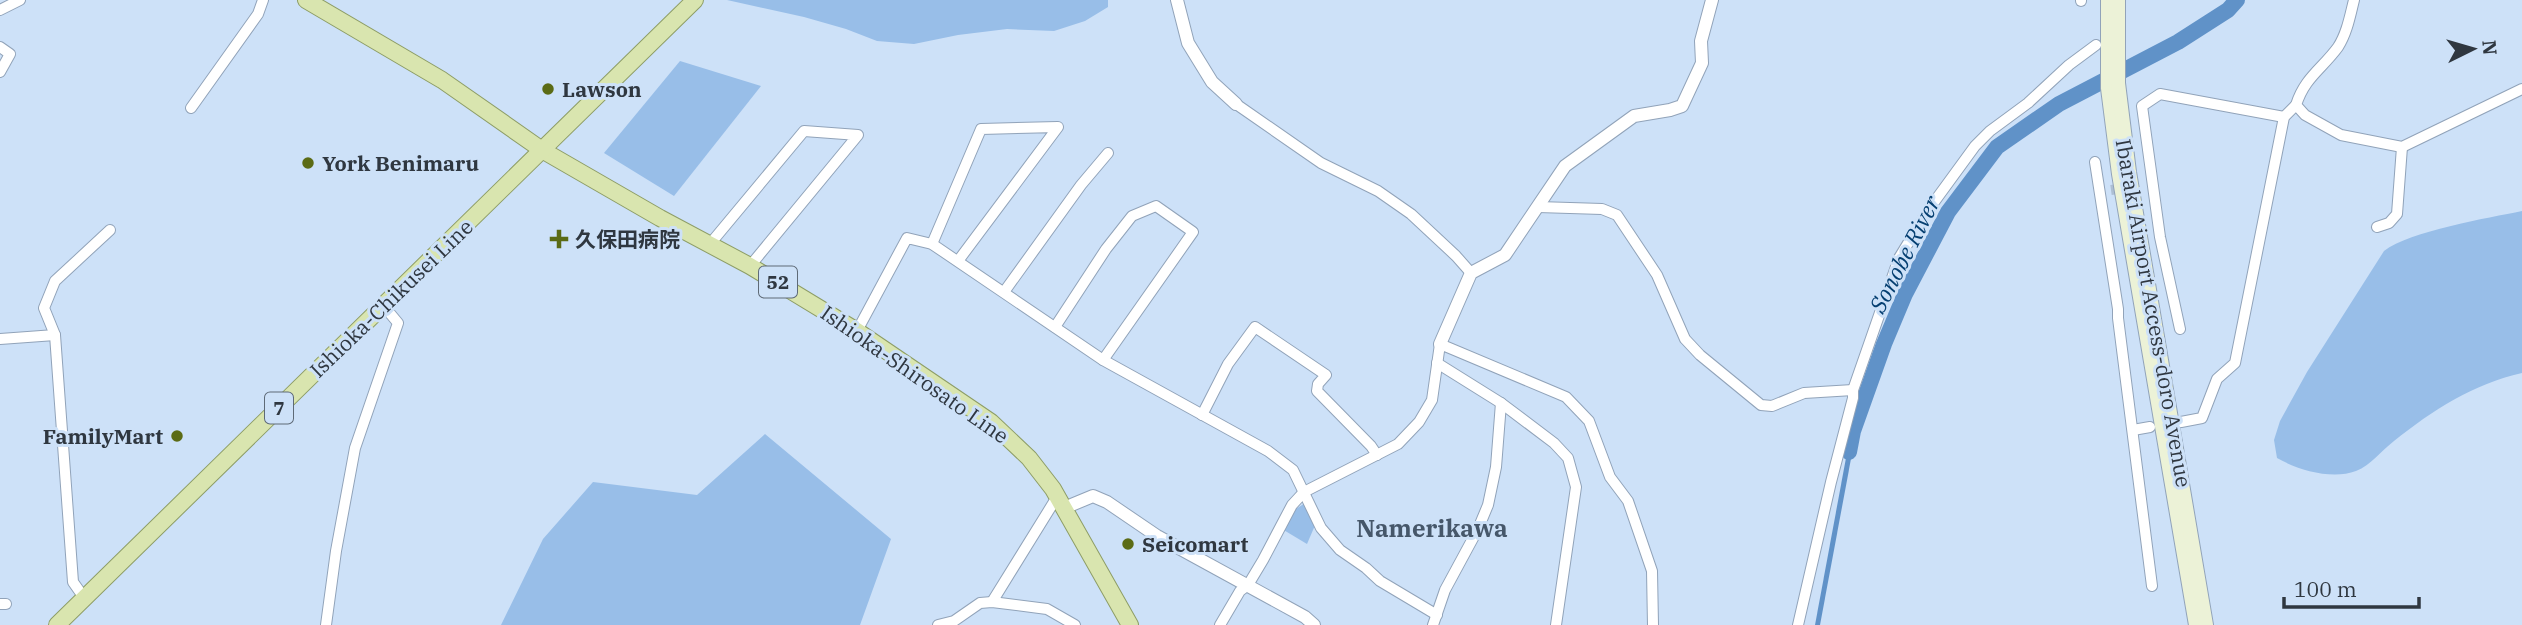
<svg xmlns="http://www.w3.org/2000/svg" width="2522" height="625" font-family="'IBM Plex Serif','Noto Sans JP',serif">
<rect width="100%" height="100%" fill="#cde1f8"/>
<!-- green -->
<g fill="#98bee8">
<path d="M 727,0 L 1108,0 L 1108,7 L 1085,21 L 1054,31 L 1007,29 L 958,35 L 914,44 L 877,41 L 846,29 L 804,17 Z"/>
<path d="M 680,61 L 761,86 L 674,196 L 604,153 Z"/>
<path d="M 2522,211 L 2522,373 C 2473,384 2433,410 2394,441 C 2381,451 2371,465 2356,471 C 2332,480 2298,470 2277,458 L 2274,440 L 2280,421 L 2307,372 L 2384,251 C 2410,231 2488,218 2522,211 Z"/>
<path d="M 765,434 L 891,539 L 860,625 L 501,625 L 543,539 L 593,482 L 697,495 Z"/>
<path d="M 1305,503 L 1316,523 L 1307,544 L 1282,529 L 1293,511 Z"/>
</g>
<!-- water -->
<path fill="#6092c8" d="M 1851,431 L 1856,432 L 1820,625 L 1815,625 Z"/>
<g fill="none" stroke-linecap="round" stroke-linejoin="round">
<!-- river -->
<path stroke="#6092c8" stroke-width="16" d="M 1849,452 L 1853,431 L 1884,344 L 1905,294 L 1948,212 L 1997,147 L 2059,104 L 2178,42 L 2228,10 L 2237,0"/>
<!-- minor-tunnel -->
<path stroke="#adbfd3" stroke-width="10" stroke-dasharray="10 5" stroke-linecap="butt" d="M 2111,190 L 2140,186"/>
<!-- minor casing -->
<g stroke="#91a3b9" stroke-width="12">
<g id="minor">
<path d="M 2081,0 L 2081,1"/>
<path d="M 2354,0 C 2350,16 2347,33 2338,47 C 2322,69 2305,77 2296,105 L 2305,115 L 2341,135 L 2402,147 L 2522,89"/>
<path d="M 0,10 L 20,0"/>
<path d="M 0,47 L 10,54 L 0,72"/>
<path d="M 1236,104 L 1321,163 L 1378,191 L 1411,214 L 1456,256 L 1471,273"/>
<path d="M 191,108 L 258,14 L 263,0"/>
<path d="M 2095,162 L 2118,309 L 2118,318 L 2152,586"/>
<path d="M 1538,207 L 1602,209 L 1617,215 L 1657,275 L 1685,339 L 1700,355 L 1761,405 L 1772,406 L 1804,393 L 1853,390"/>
<path d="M 2377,227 L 2389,223 L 2397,214 L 2402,147"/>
<path d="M 710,244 L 804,131 L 858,135 L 750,266"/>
<path d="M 932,244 L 981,129 L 1058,127 L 958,261"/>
<path d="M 1004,292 L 1081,185 L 1108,153"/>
<path d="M 1055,327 L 1106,249 L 1132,216 L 1156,206 L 1193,232 L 1103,360"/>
<path d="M 2180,329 L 2160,237 L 2142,106 L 2160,94 L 2284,117"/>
<path d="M 857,331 L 907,238 L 932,244 L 1103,360 L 1268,451 L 1293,470 L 1321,528 L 1340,550 L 1366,568 L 1380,581 L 1437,615"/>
<path d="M 0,339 L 55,335"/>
<path d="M 1437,363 L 1501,403 L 1554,443 L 1568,458 L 1576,487 L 1556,625"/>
<path d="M 1202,415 L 1228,364 L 1255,327 L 1326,375 L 1318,384 L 1317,391 L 1371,446 L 1377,455"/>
<path d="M 2181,422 L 2202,418 L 2217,379 L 2235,363 L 2284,117 L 2296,105"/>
<path d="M 2133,430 L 2150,427"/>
<path d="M 85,599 L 73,582 L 55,335 L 44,308 L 55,281 L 110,230"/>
<path d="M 992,602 L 1057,497"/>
<path d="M 0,604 L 6,604"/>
<path d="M 326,625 L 336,551 L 355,448 L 398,323 L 383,305"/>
<path d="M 938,625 L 954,621 L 980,603 L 992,602 L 1047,609 L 1075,625"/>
<path d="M 1220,625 L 1240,591 L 1248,585 L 1263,560 L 1292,505 L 1304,492 L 1398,444 L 1419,422 L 1432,400 L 1440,344 L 1566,397 L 1589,421 L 1610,477 L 1628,501 L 1652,571 L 1653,625"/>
<path d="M 1433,625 L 1445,590 L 1478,529 L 1488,505 L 1496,467 L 1501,403"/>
<path d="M 1798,625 L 1831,482 L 1853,398 L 1853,390 L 1899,258 L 1929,209 L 1975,146 L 1990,131 L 2028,103 L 2069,65 L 2096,45"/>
</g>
</g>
<!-- tertiary casing -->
<g stroke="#91a3b9" stroke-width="14">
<g id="tertiary">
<path d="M 1177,0 L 1188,43 L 1212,82 L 1236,104"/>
<path d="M 1440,344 L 1471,273 L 1505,255 L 1565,166 L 1634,116 L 1670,110 L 1682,106 L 1702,63 L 1701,41 L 1712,0"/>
<path d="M 1064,508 L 1093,496 L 1107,502 L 1157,536 L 1305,617 L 1314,625"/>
</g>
</g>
<!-- secondary casing -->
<g stroke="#91a3b9" stroke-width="16">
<g id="secondary">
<path d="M 2108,0 L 2108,88 L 2119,174 L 2196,625"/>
<path d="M 2118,0 L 2118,83 L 2129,172 L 2206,625"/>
</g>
</g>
<!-- primary casing -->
<g stroke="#8d9d66" stroke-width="18">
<g id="primary">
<path d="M 306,0 L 442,80 L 542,150 L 660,218 L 750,266 L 857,331 L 991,422 L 1029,458 L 1053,489 L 1130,625"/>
<path d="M 57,625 L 695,0"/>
</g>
</g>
<!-- minor -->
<use href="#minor" stroke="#fff" stroke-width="10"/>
<!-- tertiary -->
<use href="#tertiary" stroke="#fff" stroke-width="12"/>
<!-- secondary -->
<use href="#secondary" stroke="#ecf2d7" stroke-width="14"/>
<!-- primary -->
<use href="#primary" stroke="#d9e5af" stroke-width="16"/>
</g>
<!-- markers -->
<g fill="#5b6b15" stroke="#cde1f8" stroke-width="2.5">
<circle cx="548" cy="89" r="7"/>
<circle cx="308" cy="163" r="7"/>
<path d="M555.5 228.5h7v7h7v7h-7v7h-7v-7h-7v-7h7z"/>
<circle cx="177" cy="436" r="7"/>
<circle cx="1128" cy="544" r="7"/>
</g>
<g text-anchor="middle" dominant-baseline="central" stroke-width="6" stroke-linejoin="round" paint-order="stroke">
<!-- shield labels -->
<g fill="#cde1f8" stroke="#5e6a77" stroke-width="2">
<rect x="759" y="266.5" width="38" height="31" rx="5"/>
<rect x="265" y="392.5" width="28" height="31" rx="5"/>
</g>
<g font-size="19" font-weight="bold" fill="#2f3740">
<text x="778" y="282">52</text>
<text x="279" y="408">7</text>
</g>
<!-- poi labels -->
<g font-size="21" font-weight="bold" fill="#2f3740" stroke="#cde1f8" text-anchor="start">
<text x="562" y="89">Lawson</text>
<text x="322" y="163">York Benimaru</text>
<text x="575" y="239">久保田病院</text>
<text x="163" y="436" text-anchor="end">FamilyMart</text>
<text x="1142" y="544">Seicomart</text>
</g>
<!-- street labels -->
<g font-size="21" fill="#2f3740" stroke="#cde1f8">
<text transform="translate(391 298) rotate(-44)">Ishioka-Chikusei Line</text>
<text transform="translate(2154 313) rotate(80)">Ibaraki Airport Access-doro Avenue</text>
<text transform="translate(915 374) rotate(35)">Ishioka-Shirosato Line</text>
</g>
<!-- water labels -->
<g font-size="23" font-style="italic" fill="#053f71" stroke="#cde1f8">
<text transform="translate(1904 254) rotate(-63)">Sonobe River</text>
</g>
<!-- quarter labels -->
<g font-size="24" font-weight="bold" fill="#46576a" stroke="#cde1f8">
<text x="1432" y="528">Namerikawa</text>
</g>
</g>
<!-- north arrow -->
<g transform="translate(2473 49) rotate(85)" stroke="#cde1f8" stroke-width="5" paint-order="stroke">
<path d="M0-5L12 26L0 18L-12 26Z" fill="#2f3740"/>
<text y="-10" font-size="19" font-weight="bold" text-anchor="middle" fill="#2f3740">N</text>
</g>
<!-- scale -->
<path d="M2284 597v10h135v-10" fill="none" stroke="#2f3740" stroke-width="3.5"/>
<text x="2294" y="597" font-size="21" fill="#2f3740" stroke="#cde1f8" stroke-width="5" paint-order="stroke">100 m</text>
</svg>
